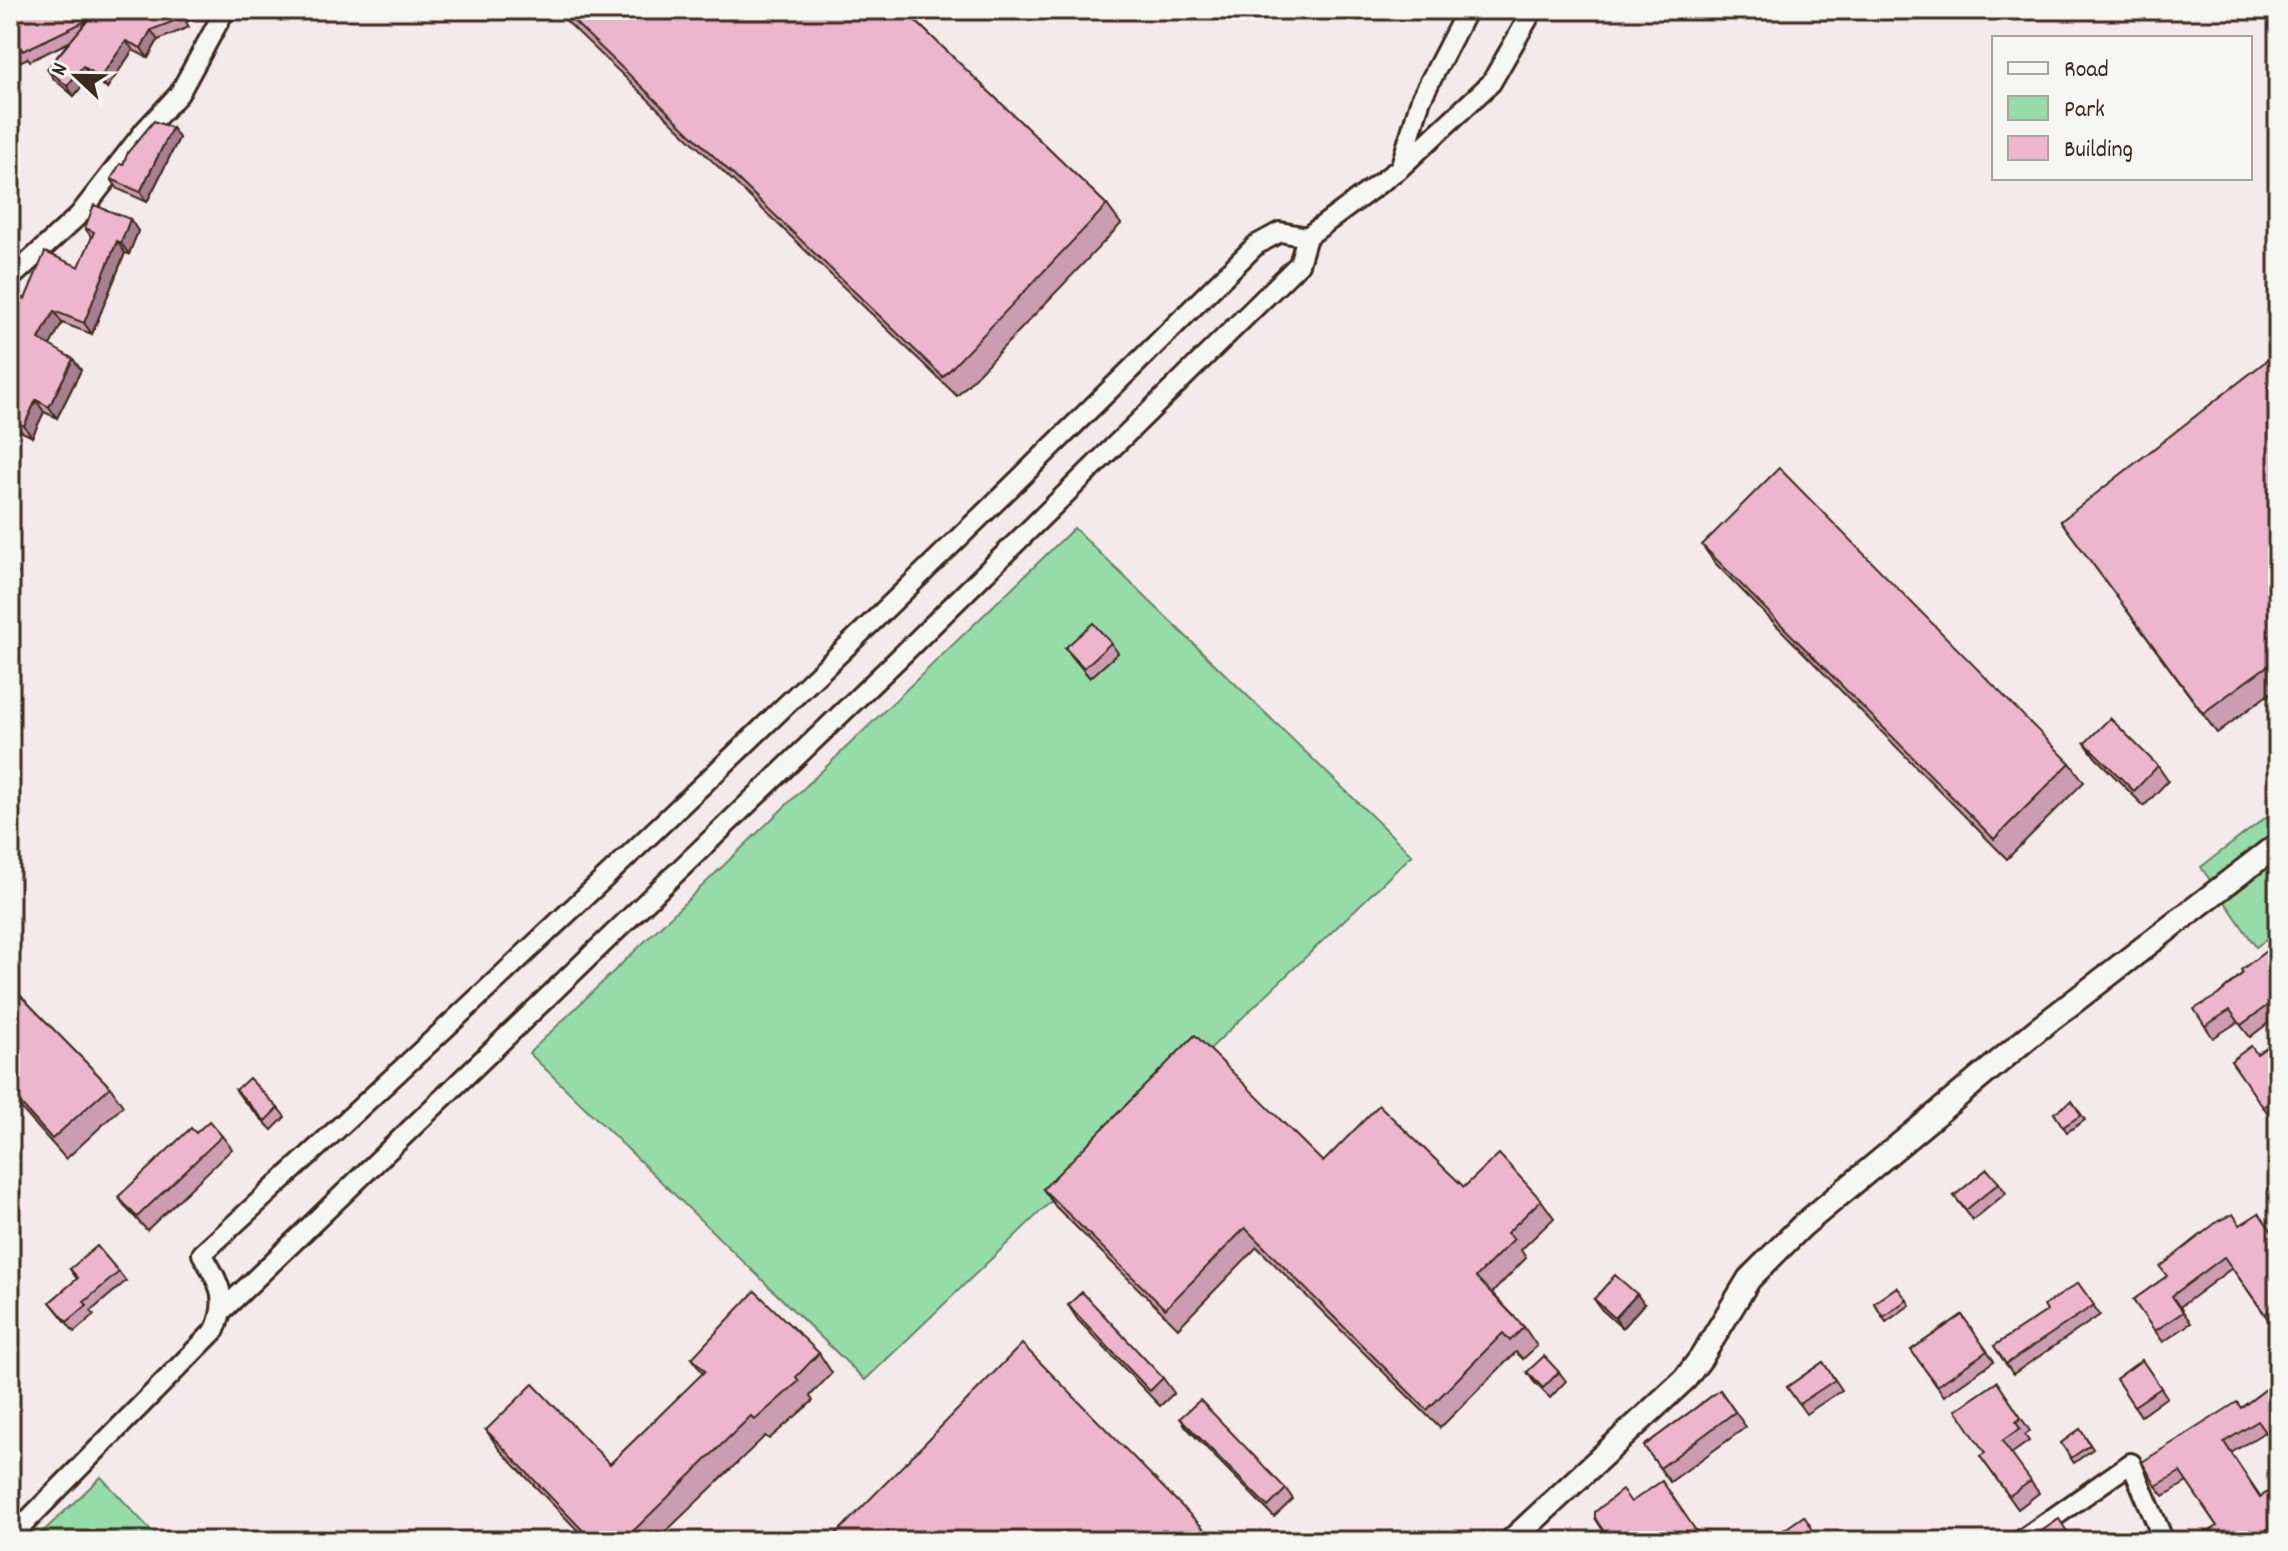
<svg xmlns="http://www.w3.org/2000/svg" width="2288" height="1551" font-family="Dekko,sans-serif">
<rect width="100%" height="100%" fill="#f4e9eb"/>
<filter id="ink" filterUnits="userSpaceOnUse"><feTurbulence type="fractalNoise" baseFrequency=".0125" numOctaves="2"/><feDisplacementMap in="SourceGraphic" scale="16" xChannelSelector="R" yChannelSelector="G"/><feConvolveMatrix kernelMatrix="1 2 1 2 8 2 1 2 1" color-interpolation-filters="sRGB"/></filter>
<g filter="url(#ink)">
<!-- green -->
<g fill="#96dca9" stroke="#688364" stroke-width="2">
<path d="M 1074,528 L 1412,855 L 865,1380 L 529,1053 Z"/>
<path d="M 2278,808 L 2278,931 L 2256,947 L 2201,867 Z"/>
<path d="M 101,1477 L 161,1541 L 33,1541 Z"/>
</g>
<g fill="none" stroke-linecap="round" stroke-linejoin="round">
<!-- minor casing -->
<g stroke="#3b2a1e" stroke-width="24">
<g id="minor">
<path d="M 1401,165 L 1421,99 L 1467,10"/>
<path d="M 10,279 L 79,215 L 145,130 L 179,94 L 225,10"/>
<path d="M 224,1309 L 898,659 L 1299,264 L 1307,237 L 1400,168 L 1491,83 L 1533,10"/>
<path d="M 10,1538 L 215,1330 C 229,1299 219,1282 202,1254 C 560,925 912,588 1256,245 L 1280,232 L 1307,237"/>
<path d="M 2020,1541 L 2131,1463 L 2164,1541"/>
</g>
</g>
<!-- tertiary casing -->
<g stroke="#3b2a1e" stroke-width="28">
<path id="tertiary" d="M 1511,1541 L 1685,1379 L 1701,1358 L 1749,1279 L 1802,1226 L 2037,1030 L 2278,844"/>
</g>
<!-- minor -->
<use href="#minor" stroke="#f6f6f2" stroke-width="18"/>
<!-- tertiary -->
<use href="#tertiary" stroke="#f6f6f2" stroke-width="22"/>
</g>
<!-- wall -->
<g fill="#cc9db0" stroke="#3b2a1e" stroke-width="2">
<path d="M 10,10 L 37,10 L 38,13 L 44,10 L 193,10 L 196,18 L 186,22 L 189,27 L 158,40 L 148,58 L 133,50 L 107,88 L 90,76 L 74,96 L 54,79 L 47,69 L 69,42 L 30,61 L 28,58 L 12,65 L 10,62 Z"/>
<path d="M 555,10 L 904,10 L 1107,205 L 1121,224 L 957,396 Z"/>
<path d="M 172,128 L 179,138 L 147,202 L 118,189 L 111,179 L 123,165 Z"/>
<path d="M 130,219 L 138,231 L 129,254 L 125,253 L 92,334 L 62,323 L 49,346 L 73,359 L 81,370 L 57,418 L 44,412 L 32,437 L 10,426 L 10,292 L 25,299 L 79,267 L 92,238 L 85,228 Z"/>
<path d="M 2278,369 L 2278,687 L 2217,733 L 2061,521 Z"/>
<path d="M 1702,545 L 2070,763 L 2084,782 L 2007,859 L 1716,564 Z"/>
<path d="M 1111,643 L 1118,653 L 1090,678 L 1065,648 Z"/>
<path d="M 2085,743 L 2158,766 L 2168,781 L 2144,806 L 2095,757 Z"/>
<path d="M 2278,942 L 2276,1017 L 2250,1037 L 2238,1022 L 2213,1038 L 2205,1026 L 2218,995 Z"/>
<path d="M 10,985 L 110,1087 L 123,1106 L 66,1159 L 10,1096 Z"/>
<path d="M 2278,1039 L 2278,1114 L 2272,1119 L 2231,1061 L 2257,1054 Z"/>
<path d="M 236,1090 L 278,1108 L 285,1117 L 272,1130 L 243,1100 Z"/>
<path d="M 2072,1101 L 2085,1120 L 2067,1132 L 2054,1113 Z"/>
<path d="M 196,1133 L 222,1136 L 232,1149 L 147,1230 L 128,1210 L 118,1197 Z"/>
<path d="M 1323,1162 L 1541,1200 L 1554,1218 L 1521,1250 L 1526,1258 L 1492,1293 L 1524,1327 L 1537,1346 L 1523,1359 L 1516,1352 L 1440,1428 L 1257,1247 L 1178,1328 L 1056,1207 L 1043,1189 Z"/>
<path d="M 1999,1183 L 2006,1193 L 1973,1220 L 1954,1196 Z"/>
<path d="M 2240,1225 L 2278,1241 L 2278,1321 L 2272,1325 L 2232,1268 L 2180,1307 L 2191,1323 L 2163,1342 L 2133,1300 Z"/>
<path d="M 70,1269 L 119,1272 L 126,1281 L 91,1311 L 94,1315 L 74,1332 L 50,1302 L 77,1279 Z"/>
<path d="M 2078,1283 L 2100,1315 L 2013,1374 L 1994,1346 L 2047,1311 Z"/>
<path d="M 1897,1287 L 1910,1305 L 1886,1322 L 1874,1303 Z"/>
<path d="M 1594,1299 L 1644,1304 L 1622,1328 L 1601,1309 Z"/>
<path d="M 1068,1305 L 1163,1378 L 1174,1393 L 1160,1406 L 1078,1320 Z"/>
<path d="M 1962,1315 L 1994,1361 L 1944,1396 L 1911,1350 Z"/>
<path d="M 819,1353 L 832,1373 L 810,1396 L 813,1401 L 769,1439 L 765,1436 L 656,1541 L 588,1541 L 499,1449 L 486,1430 L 610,1464 L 703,1374 L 692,1358 Z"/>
<path d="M 2142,1360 L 2167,1397 L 2141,1416 L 2116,1379 Z"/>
<path d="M 1823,1362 L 1842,1390 L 1806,1414 L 1787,1387 Z"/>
<path d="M 1527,1372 L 1559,1372 L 1566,1381 L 1550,1398 L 1534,1382 Z"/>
<path d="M 2278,1380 L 2278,1450 L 2265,1432 L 2231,1453 L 2261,1497 L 2278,1485 L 2278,1537 L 2273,1540 L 2217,1526 L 2187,1482 L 2164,1496 L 2156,1486 L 2241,1408 Z"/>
<path d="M 1997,1382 L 2030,1431 L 2025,1435 L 2029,1441 L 2011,1454 L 2039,1493 L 2018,1509 L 1980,1456 L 1985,1453 Z"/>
<path d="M 1720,1390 L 1746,1427 L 1670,1482 L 1644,1446 Z"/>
<path d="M 1180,1418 L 1286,1489 L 1293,1499 L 1274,1517 L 1187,1428 Z"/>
<path d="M 2080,1429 L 2093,1449 L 2074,1463 L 2061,1443 Z"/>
</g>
<!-- shaded-wall -->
<g fill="#a67f90" stroke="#3b2a1e" stroke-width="2">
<path d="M 151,30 L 158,40 L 148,58 L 141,48 Z"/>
<path d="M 126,41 L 133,50 L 107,88 L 100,78 Z"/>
<path d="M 83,66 L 90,76 L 74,96 L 67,86 Z"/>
<path d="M 11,126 L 18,136 L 10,146 L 10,127 Z"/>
<path d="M 172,128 L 179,138 L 147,202 L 140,192 Z"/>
<path d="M 130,219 L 138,231 L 129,254 L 121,243 Z"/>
<path d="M 117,241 L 125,253 L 92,334 L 84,323 Z"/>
<path d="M 54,311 L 62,323 L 47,351 L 39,339 Z"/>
<path d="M 73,359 L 81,370 L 57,418 L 49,407 Z"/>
<path d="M 36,400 L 44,412 L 32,437 L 24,426 Z"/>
<path d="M 11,563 L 18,573 L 10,589 L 10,565 Z"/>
<path d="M 1637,1294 L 1644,1304 L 1622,1328 L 1615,1318 Z"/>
</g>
<!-- building -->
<g fill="#edb6cd" stroke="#3b2a1e" stroke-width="2">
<path d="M 10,10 L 34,10 L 36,14 L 44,10 L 184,10 L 179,12 L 182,18 L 151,30 L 141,48 L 126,41 L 100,78 L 83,66 L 67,86 L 47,69 L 88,20 L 23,51 L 21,48 L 10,53 Z"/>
<path d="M 562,10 L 904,10 L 1107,205 L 943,377 Z"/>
<path d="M 154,121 L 172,128 L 140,192 L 111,179 L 120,164 L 123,165 L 128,152 Z"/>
<path d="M 94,205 L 130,219 L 121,243 L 117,241 L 84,323 L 54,311 L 39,339 L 73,359 L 49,407 L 36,400 L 24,426 L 10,419 L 10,396 L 14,388 L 10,387 L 10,292 L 25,299 L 45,252 L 79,267 L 94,232 L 85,228 Z"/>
<path d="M 2270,358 L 2278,369 L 2278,658 L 2203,713 L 2061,521 Z"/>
<path d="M 1779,468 L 2070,763 L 1994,839 L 1702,545 Z"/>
<path d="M 1093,623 L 1111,643 L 1084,668 L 1065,648 Z"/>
<path d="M 2110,718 L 2158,766 L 2134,791 L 2085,743 Z"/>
<path d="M 2278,942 L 2278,1020 L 2268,1005 L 2241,1025 L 2230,1010 L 2205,1026 L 2194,1009 L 2218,995 L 2243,973 L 2241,970 Z"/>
<path d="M 10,985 L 110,1087 L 52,1139 L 10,1092 Z"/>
<path d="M 1195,1035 L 1323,1162 L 1379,1105 L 1464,1187 L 1499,1154 L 1541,1200 L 1507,1233 L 1514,1239 L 1476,1277 L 1524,1327 L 1510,1341 L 1503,1333 L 1427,1410 L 1245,1228 L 1165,1309 L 1043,1189 Z"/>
<path d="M 2278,1039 L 2278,1096 L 2263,1107 L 2231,1061 L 2251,1046 L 2257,1054 Z"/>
<path d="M 249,1078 L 278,1108 L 265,1121 L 236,1090 Z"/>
<path d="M 2072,1101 L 2081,1115 L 2063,1127 L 2054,1113 Z"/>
<path d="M 209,1121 L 222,1136 L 137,1217 L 118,1197 L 191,1128 L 196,1133 Z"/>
<path d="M 1987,1169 L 1999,1183 L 1966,1210 L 1954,1196 Z"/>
<path d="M 2259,1213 L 2278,1241 L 2278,1304 L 2265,1314 L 2224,1257 L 2172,1296 L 2183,1312 L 2155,1331 L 2133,1300 L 2167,1276 L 2160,1267 L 2218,1221 L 2233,1214 L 2240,1225 Z"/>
<path d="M 97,1246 L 119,1272 L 84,1302 L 87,1305 L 67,1322 L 50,1302 L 78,1278 L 70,1269 Z"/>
<path d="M 1615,1275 L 1637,1294 L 1615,1318 L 1594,1299 Z"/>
<path d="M 2078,1283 L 2094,1305 L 2006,1364 L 1994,1346 L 2047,1311 L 2044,1306 Z"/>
<path d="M 1897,1287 L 1907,1300 L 1883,1317 L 1874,1303 Z"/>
<path d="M 755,1291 L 819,1353 L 796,1377 L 799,1381 L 755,1420 L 751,1416 L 623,1541 L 593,1541 L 486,1430 L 533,1384 L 610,1464 L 705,1371 L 692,1358 Z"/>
<path d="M 1082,1292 L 1163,1378 L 1150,1391 L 1068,1305 Z"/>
<path d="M 1962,1315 L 1987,1351 L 1937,1386 L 1911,1350 Z"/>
<path d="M 1022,1344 L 1216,1541 L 829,1541 Z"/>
<path d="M 1544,1356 L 1559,1372 L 1543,1388 L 1527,1372 Z"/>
<path d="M 2142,1360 L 2161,1388 L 2134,1406 L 2116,1379 Z"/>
<path d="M 1823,1362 L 1835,1380 L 1799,1404 L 1787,1387 Z"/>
<path d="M 2278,1380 L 2278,1449 L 2258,1421 L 2224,1442 L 2260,1497 L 2278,1485 L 2278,1521 L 2266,1530 L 2273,1541 L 2216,1541 L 2210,1531 L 2217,1526 L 2180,1472 L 2156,1486 L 2142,1462 L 2237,1402 L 2241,1408 Z"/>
<path d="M 1997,1382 L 2021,1418 L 2016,1422 L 2020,1429 L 2002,1441 L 2031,1481 L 2009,1496 L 1980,1456 L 1985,1453 L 1956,1410 Z"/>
<path d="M 1720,1390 L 1735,1412 L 1660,1468 L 1644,1446 Z"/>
<path d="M 1200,1400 L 1286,1489 L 1268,1507 L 1180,1418 Z"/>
<path d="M 2080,1429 L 2090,1445 L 2071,1458 L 2061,1443 Z"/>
<path d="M 1662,1481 L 1703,1541 L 1610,1541 L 1595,1518 L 1595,1512 L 1622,1490 L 1631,1502 Z"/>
<path d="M 1804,1516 L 1820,1541 L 1762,1541 L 1767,1537 L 1769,1540 Z"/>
<path d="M 2059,1519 L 2073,1541 L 2027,1541 Z"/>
</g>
</g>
<!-- margin -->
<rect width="2288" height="1551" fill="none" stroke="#f6f6f2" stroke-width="40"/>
<rect x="20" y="20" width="2248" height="1511" fill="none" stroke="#3b2a1e" stroke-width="3" filter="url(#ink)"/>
<!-- legend -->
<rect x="1992" y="36" width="260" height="144" fill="#f6f6f2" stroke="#aba49d" stroke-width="2"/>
<rect x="2008" y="62" width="40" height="12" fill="#f6f6f2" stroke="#aba49d" stroke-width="2"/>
<text x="2064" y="76" font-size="24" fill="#3b2a1e">Road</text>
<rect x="2008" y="96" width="40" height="24" fill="#96dca9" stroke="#aba49d" stroke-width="2"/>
<text x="2064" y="116" font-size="24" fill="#3b2a1e">Park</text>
<rect x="2008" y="136" width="40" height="24" fill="#edb6cd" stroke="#aba49d" stroke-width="2"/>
<text x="2064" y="156" font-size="24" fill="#3b2a1e">Building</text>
<!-- north arrow -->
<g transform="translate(76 76) rotate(292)" stroke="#f6f6f2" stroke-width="6" paint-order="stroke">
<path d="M0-6L14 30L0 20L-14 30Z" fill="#3b2a1e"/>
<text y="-12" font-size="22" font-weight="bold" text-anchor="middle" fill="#3b2a1e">N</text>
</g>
</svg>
